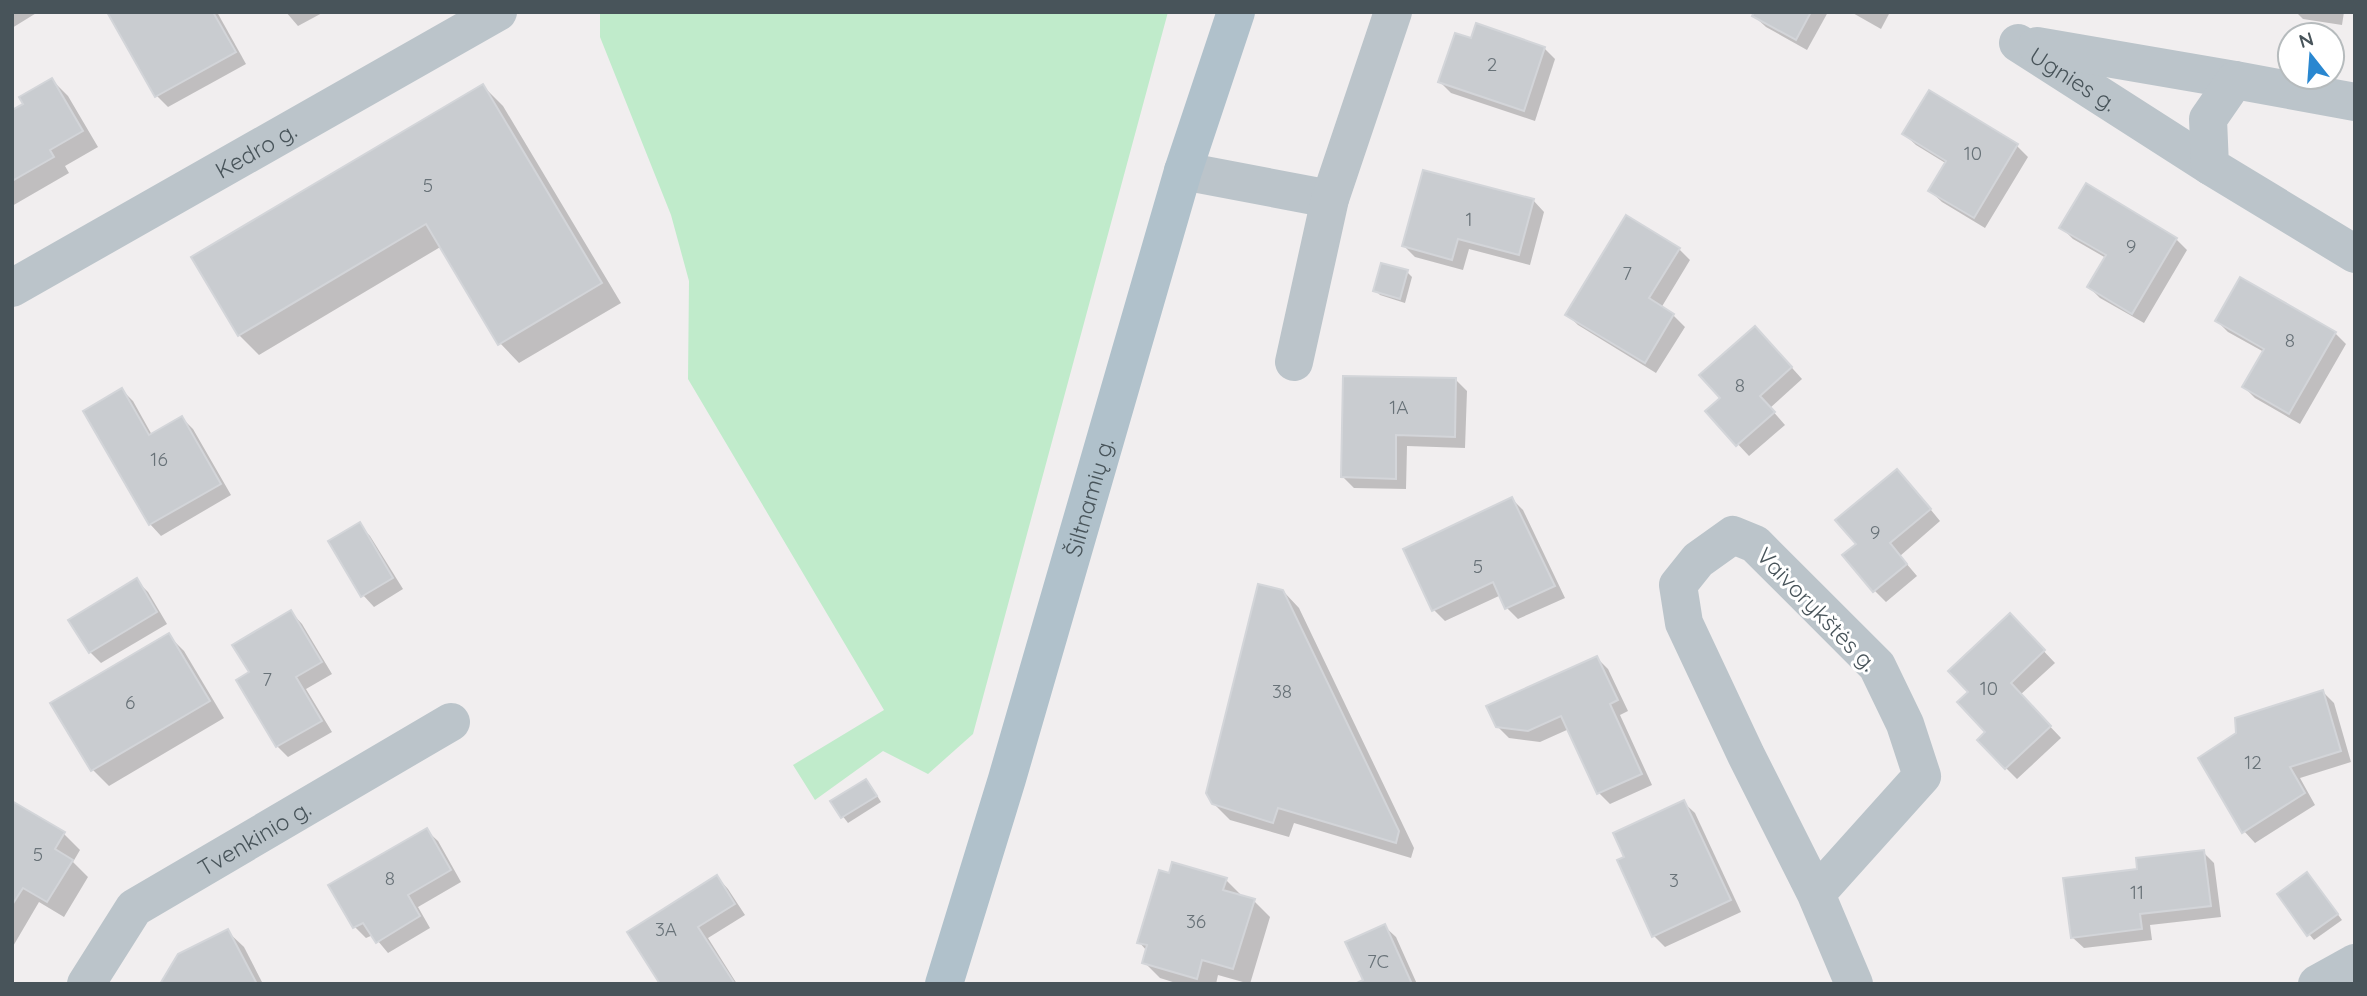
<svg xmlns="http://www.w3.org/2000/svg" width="2367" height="996" font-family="Quicksand,sans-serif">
<rect width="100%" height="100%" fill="#f1eeef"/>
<!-- green -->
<path fill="#c0ebcb" d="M 600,12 L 1168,12 L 973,734 L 928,774 L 883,751 L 815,800 L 793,765 L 884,710 L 688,379 L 689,281 L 671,215 L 600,37 Z"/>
<!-- shadow -->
<g fill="#0003">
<path d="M 12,12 L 38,12 L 12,28 Z"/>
<path d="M 109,12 L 217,12 L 246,64 L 168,107 L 157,96 Z"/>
<path d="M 286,12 L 324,12 L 298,26 Z"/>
<path d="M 1756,12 L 1828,12 L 1807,50 L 1766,27 L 1754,16 Z"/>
<path d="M 1851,12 L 1890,12 L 1881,29 Z"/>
<path d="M 2296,12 L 2344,12 L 2342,25 L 2303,19 Z"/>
<path d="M 1472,41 L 1544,48 L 1555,59 L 1535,121 L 1451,93 L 1440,82 Z"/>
<path d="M 52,80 L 68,96 L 98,147 L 65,166 L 69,173 L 12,206 L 12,112 L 26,104 Z"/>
<path d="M 483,86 L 503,106 L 621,303 L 519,363 L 500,343 L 442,246 L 259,355 L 239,335 Z"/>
<path d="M 1929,92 L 2017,146 L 2028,157 L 1985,228 L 1942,202 L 1930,191 L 1947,164 L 1916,145 L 1904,134 Z"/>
<path d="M 1533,200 L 1544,212 L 1530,265 L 1469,249 L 1463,270 L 1415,257 L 1404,246 Z"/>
<path d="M 2062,228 L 2176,239 L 2187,250 L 2144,323 L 2100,298 L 2089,287 L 2106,258 L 2073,239 Z"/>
<path d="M 1679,249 L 1690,260 L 1661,308 L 1673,315 L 1685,327 L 1656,373 L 1578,325 L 1567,314 Z"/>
<path d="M 1407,272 L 1412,277 L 1405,303 L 1380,295 L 1375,290 Z"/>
<path d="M 2217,321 L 2335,333 L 2346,344 L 2300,424 L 2255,398 L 2244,387 L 2264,352 L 2228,332 Z"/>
<path d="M 1766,339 L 1802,379 L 1770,408 L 1785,425 L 1749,456 L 1707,411 L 1723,398 Z"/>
<path d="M 1456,380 L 1467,391 L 1465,448 L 1407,446 L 1406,489 L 1354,488 L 1343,477 Z"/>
<path d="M 122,390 L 133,401 L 152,435 L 182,418 L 193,429 L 231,495 L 161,536 L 150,524 Z"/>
<path d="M 1908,482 L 1940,521 L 1900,556 L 1917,576 L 1886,602 L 1875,591 L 1859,545 Z"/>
<path d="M 1512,499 L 1523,510 L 1565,598 L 1518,619 L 1507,608 L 1501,595 L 1445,621 L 1434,610 Z"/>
<path d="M 359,525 L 370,536 L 403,589 L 374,607 L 363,595 Z"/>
<path d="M 137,581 L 148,592 L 167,624 L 101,663 L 90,652 Z"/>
<path d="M 1283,591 L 1299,608 L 1414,848 L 1411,858 L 1294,823 L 1289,837 L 1230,820 L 1213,803 Z"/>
<path d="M 291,612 L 302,624 L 332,674 L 306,689 L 332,732 L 288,757 L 277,746 L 251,673 Z"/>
<path d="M 2021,627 L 2055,663 L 2020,695 L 2061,738 L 2017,779 L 2006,768 L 1970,692 Z"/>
<path d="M 168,635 L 184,651 L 224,718 L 109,786 L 93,770 L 53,704 Z"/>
<path d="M 1597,658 L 1608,669 L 1628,711 L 1620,715 L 1652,785 L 1610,804 L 1599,793 L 1569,729 L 1540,742 L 1509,738 L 1497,726 Z"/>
<path d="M 2323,692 L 2334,703 L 2351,762 L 2300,778 L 2315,805 L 2255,843 L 2244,831 Z"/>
<path d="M 871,786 L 881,802 L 848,823 L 832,802 Z"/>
<path d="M 1683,802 L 1695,813 L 1741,912 L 1665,947 L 1654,936 L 1626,858 Z"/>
<path d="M 12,803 L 64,834 L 80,850 L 73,862 L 88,877 L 64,917 L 39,902 L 12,948 Z"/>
<path d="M 426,830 L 438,841 L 461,882 L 418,907 L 430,928 L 388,953 L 373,935 L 366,938 L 355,927 Z"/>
<path d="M 2203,852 L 2214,863 L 2221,917 L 2150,925 L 2152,940 L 2084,948 L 2072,937 L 2139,870 Z"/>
<path d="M 717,877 L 728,889 L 745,915 L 708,938 L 737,984 L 662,984 Z"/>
<path d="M 1226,880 L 1242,896 L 1254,901 L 1270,917 L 1250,984 L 1218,975 L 1216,984 L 1179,984 L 1160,978 L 1144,962 L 1147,951 L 1139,942 Z"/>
<path d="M 2312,880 L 2342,920 L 2314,940 L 2309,934 Z"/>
<path d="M 1384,926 L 1396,937 L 1417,984 L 1359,984 L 1365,981 Z"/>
<path d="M 227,931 L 244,947 L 263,984 L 162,984 Z"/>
</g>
<!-- building -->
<g fill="#c9ccd0" stroke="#d3d5d9" stroke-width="2">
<path d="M 107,12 L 213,12 L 236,52 L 155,97 Z"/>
<path d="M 1754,12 L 1811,12 L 1796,40 L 1752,16 Z"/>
<path d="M 1476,23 L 1545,47 L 1524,111 L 1438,82 L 1455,33 L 1471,38 Z"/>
<path d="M 52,78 L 83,131 L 50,150 L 54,157 L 12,181 L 12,110 L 23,104 L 19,97 Z"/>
<path d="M 483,84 L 602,283 L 498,345 L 426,224 L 238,336 L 191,257 Z"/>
<path d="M 1929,90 L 2018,144 L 1974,218 L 1928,191 L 1946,161 L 1902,134 Z"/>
<path d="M 1423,170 L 1534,199 L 1519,255 L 1458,239 L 1452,260 L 1402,246 Z"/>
<path d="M 2086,183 L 2177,238 L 2132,314 L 2087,287 L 2106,255 L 2059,228 Z"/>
<path d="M 1626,215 L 1680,248 L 1649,298 L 1674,314 L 1645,363 L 1565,315 Z"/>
<path d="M 1381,263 L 1408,270 L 1400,299 L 1373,291 Z"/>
<path d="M 2240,277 L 2336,332 L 2289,414 L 2242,387 L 2264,349 L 2215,321 Z"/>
<path d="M 1755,326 L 1792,367 L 1760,396 L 1775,412 L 1736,446 L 1705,411 L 1720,398 L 1699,375 Z"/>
<path d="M 1343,376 L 1456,378 L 1455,437 L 1396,435 L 1396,479 L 1341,477 Z"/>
<path d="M 122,388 L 149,435 L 182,416 L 221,484 L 149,525 L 83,411 Z"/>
<path d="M 1897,469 L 1931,509 L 1890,543 L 1907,564 L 1873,592 L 1842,555 L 1856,544 L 1835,520 Z"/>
<path d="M 1512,497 L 1555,586 L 1505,609 L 1493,582 L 1432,611 L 1403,549 Z"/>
<path d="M 360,522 L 393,578 L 361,597 L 328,541 Z"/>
<path d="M 137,578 L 157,612 L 89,653 L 68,620 Z"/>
<path d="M 1258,584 L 1283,590 L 1399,831 L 1396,843 L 1278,808 L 1273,823 L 1212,804 L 1206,793 Z"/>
<path d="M 291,610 L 322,662 L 296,677 L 322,721 L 276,747 L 236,680 L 249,672 L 232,645 Z"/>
<path d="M 2010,613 L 2045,650 L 2011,683 L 2051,726 L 2005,769 L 1977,740 L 1985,732 L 1957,702 L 1968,692 L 1948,671 Z"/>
<path d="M 169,633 L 210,701 L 91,771 L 50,703 Z"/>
<path d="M 1597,656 L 1618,700 L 1610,704 L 1642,774 L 1597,794 L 1561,716 L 1528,731 L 1496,727 L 1486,706 Z"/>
<path d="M 2323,690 L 2341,751 L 2290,767 L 2305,793 L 2242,833 L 2198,758 L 2236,733 L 2235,718 Z"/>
<path d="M 866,779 L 877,796 L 841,818 L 830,801 Z"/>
<path d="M 1684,800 L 1731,900 L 1652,937 L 1617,860 L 1624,857 L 1613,833 Z"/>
<path d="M 12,801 L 65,832 L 55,849 L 73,860 L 47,902 L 23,888 L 12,905 Z"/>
<path d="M 427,828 L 451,870 L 408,895 L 420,916 L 376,943 L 363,923 L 353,928 L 328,885 Z"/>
<path d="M 2204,850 L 2211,906 L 2140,914 L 2142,929 L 2071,938 L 2063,878 L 2137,869 L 2136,858 Z"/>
<path d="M 1172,862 L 1227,878 L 1223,890 L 1255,899 L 1233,969 L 1202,960 L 1197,979 L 1142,963 L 1147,945 L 1137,943 L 1159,870 L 1169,873 Z"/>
<path d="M 2307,872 L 2338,914 L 2307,936 L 2277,894 Z"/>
<path d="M 717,875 L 735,904 L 698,927 L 735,984 L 660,984 L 627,932 Z"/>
<path d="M 1385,924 L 1412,984 L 1355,984 L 1363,980 L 1345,942 Z"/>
<path d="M 228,929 L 257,984 L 160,984 L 178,954 Z"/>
</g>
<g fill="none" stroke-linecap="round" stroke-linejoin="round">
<!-- minor -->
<g stroke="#bbc4ca" stroke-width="38">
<path id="s1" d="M 2018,43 L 2210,166"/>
<path d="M 2037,46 L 2235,80"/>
<path d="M 2355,102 L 2235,80 L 2208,119 L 2210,166 L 2355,254"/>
<path d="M 1183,171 L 1330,199"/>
<path id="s2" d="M 12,288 L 498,12"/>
<path d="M 1294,362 L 1330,199 L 1393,12"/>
<path d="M 1816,894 L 1922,776 L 1905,724 L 1877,666 L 1755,544 L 1733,535 L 1698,560 L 1678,585 L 1684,623 L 1746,755 L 1816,894 L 1854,984"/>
<path id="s3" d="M 86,984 L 134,908 L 451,722"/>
<path d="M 2317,984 L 2355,963"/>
</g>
<!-- major -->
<path stroke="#b0c1cb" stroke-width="38" id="s4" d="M 944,984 L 1007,779 L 1183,171 L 1236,12"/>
</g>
<g text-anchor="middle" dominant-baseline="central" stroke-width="6" stroke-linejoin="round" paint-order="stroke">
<!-- number labels -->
<g font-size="19" fill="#687278">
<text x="1492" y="64">2</text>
<text x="1973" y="153">10</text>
<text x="428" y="185">5</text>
<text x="1469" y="219">1</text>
<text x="2131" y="246">9</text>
<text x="1627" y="273">7</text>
<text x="2290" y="340">8</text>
<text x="1740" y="385">8</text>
<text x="1399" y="407">1A</text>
<text x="159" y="459">16</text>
<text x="1875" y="532">9</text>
<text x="1478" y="566">5</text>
<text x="267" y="679">7</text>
<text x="1989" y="688">10</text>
<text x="1282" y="691">38</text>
<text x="130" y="702">6</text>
<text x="2253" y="762">12</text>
<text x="38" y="854">5</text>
<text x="390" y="878">8</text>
<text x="1674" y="880">3</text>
<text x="2137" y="892">11</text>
<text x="1196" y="921">36</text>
<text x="666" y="929">3A</text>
<text x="1378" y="961">7C</text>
</g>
<!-- street labels -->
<g font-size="23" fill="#48545a" stroke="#fff">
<text stroke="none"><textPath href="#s1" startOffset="66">Ugnies g.</textPath></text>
<text stroke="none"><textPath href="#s2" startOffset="280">Kedro g.</textPath></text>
<text stroke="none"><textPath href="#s4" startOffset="508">Šiltnamių g.</textPath></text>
<text transform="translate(1817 609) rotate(46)">Vaivorykštės g.</text>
<text stroke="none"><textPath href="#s3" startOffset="229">Tvenkinio g.</textPath></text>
</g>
</g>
<!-- border -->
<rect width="2367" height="996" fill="none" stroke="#48545a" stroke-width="28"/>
<!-- north arrow -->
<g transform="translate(2311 56) rotate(343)"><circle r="33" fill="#ffffff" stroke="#b6bbbd" stroke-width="2"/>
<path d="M0-5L12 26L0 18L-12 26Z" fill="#2987d0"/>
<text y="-10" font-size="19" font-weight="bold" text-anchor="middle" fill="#48545a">N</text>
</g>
</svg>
